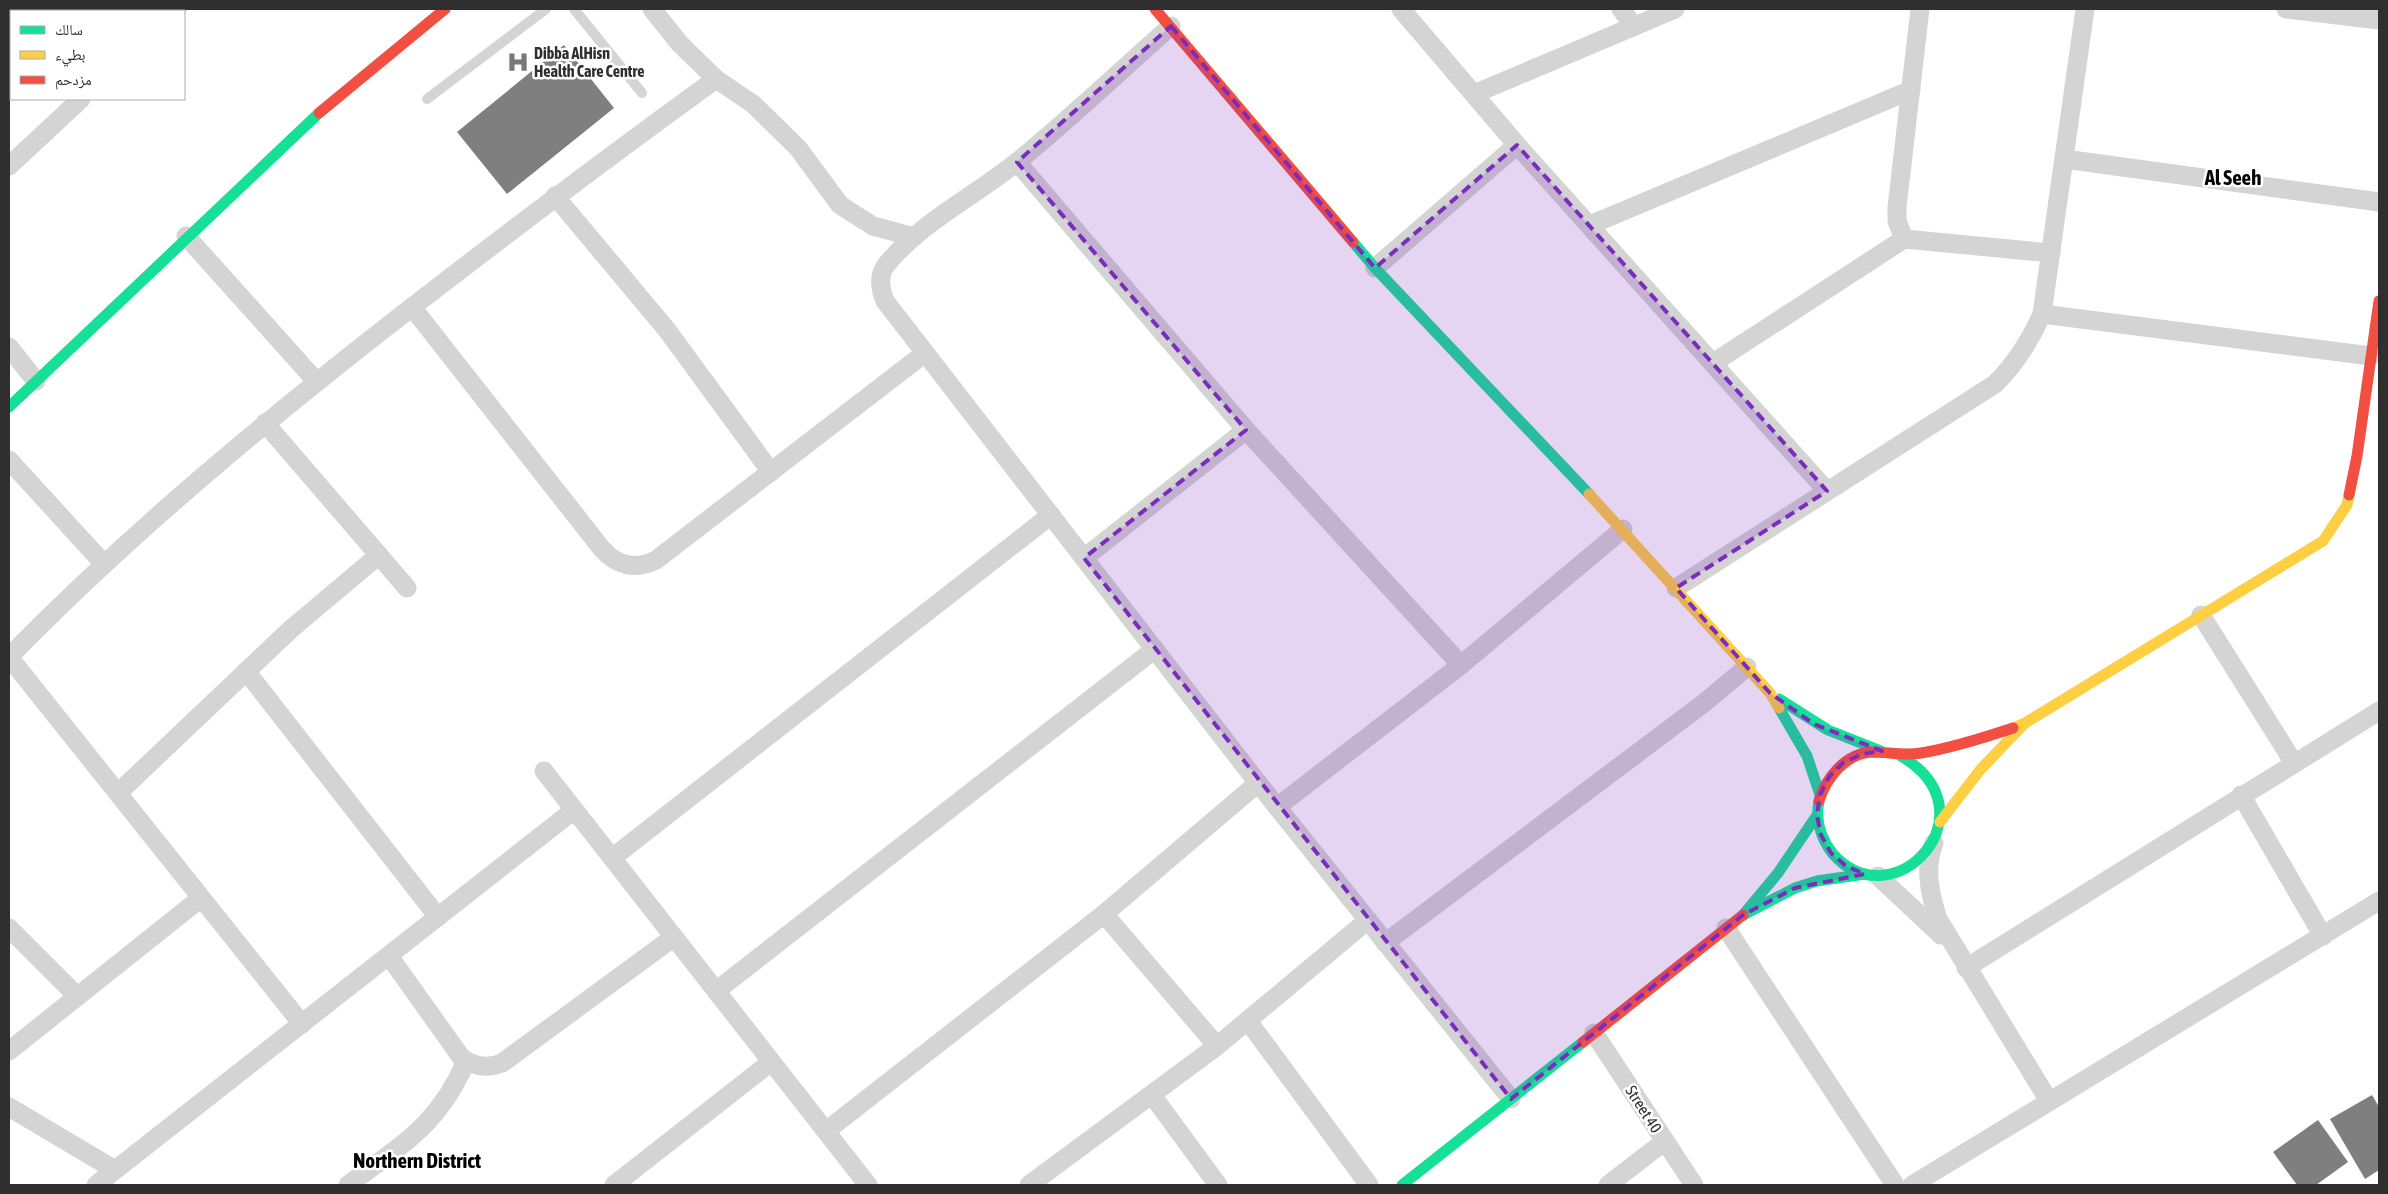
<svg xmlns="http://www.w3.org/2000/svg" width="2388" height="1194" font-family="'Asap Condensed','Noto Naskh Arabic',sans-serif">
<rect width="100%" height="100%" fill="#fff"/>
<!-- building -->
<g fill="#7f7f7f">
<path d="M 564,45 L 614,108 L 507,194 L 457,132 Z"/>
<path d="M 2372,1095 L 2379,1107 L 2379,1170 L 2365,1179 L 2330,1119 Z"/>
<path d="M 2318,1120 L 2348,1162 L 2316,1185 L 2297,1185 L 2273,1152 Z"/>
</g>
<g fill="none" stroke-linecap="round" stroke-linejoin="round">
<!-- lane -->
<g stroke="#d4d4d4" stroke-width="10">
<path d="M 574,9 L 642,93"/>
<path d="M 427,99 L 546,9"/>
</g>
<!-- street -->
<g stroke="#d4d4d4" stroke-width="19">
<path d="M 105,9 L 107,11"/>
<path d="M 652,9 L 680,44 L 716,79 L 753,104 L 798,148 L 840,205 L 873,226 L 914,237"/>
<path d="M 1401,9 L 1517,145 L 1827,491"/>
<path d="M 1621,9 L 1633,25"/>
<path d="M 2286,9 L 2379,20"/>
<path d="M 174,11 L 177,9"/>
<path d="M 1171,26 C 1120,71 1070,119 1017,162 C 975,196 921,222 886,265 C 878,276 880,289 885,301 L 1258,783 L 1511,1099"/>
<path d="M 1474,94 L 1675,9"/>
<path d="M 2064,159 L 2379,202"/>
<path d="M 1017,162 L 1246,430 L 1461,665"/>
<path d="M 9,166 L 81,99"/>
<path d="M 555,196 L 667,330 L 771,472"/>
<path d="M 1590,225 L 1911,90"/>
<path d="M 186,236 L 316,381"/>
<path d="M 1904,239 L 1897,221 L 1897,207 L 1920,9"/>
<path d="M 1375,268 L 1517,145"/>
<path d="M 412,307 L 602,549 C 617,566 636,570 656,560 L 925,353"/>
<path d="M 2042,314 L 2371,356"/>
<path d="M 9,347 L 36,381"/>
<path d="M 1713,363 L 1904,239 L 2051,253"/>
<path d="M 265,423 L 407,588"/>
<path d="M 9,460 L 104,564"/>
<path d="M 1084,558 L 1246,430"/>
<path d="M 1676,588 L 1995,384 C 2016,363 2030,341 2042,314 L 2085,9"/>
<path d="M 2201,615 L 2294,763"/>
<path d="M 246,671 L 438,917"/>
<path d="M 544,771 L 868,1185"/>
<path d="M 118,793 L 291,629 L 379,555"/>
<path d="M 2241,795 L 2323,936"/>
<path d="M 1277,807 L 1461,665 L 1623,529"/>
<path d="M 1934,843 C 1924,868 1930,895 1938,919 L 2049,1101"/>
<path d="M 612,858 L 1051,515"/>
<path d="M 1878,876 L 1941,935"/>
<path d="M 1104,914 L 1217,1046"/>
<path d="M 9,928 L 77,996"/>
<path d="M 1726,928 L 1895,1185"/>
<path d="M 1385,943 L 1704,703 L 1747,667"/>
<path d="M 389,956 L 461,1057 C 474,1067 487,1069 502,1063 L 674,937"/>
<path d="M 1966,968 L 2379,711"/>
<path d="M 716,991 L 1155,649"/>
<path d="M 1248,1021 L 1369,1185"/>
<path d="M 302,1024 L 9,657 C 132,531 268,419 407,311 C 509,232 611,155 716,79"/>
<path d="M 1594,1033 L 1694,1185"/>
<path d="M 9,1051 L 201,898"/>
<path d="M 1152,1095 L 1218,1185"/>
<path d="M 9,1107 L 115,1170"/>
<path d="M 826,1131 L 1104,914 L 1258,783"/>
<path d="M 96,1185 L 574,810"/>
<path d="M 348,1185 C 401,1145 439,1125 466,1061"/>
<path d="M 614,1185 L 771,1062"/>
<path d="M 1029,1185 L 1217,1046 L 1368,920"/>
<path d="M 1608,1185 L 1665,1141"/>
<path d="M 1912,1185 L 2379,901"/>
</g>
<!-- fast -->
<g stroke="#16e098" stroke-width="11">
<path d="M 1353,242 L 1375,268 L 1589,494"/>
<path d="M 9,407 L 319,113"/>
<path d="M 1779,699 L 1828,730 L 1881,751"/>
<path d="M 1779,708 L 1807,756 L 1820,795"/>
<path d="M 1819,801 C 1815,820 1821,839 1833,854 C 1894,922 1996,812 1901,756"/>
<path d="M 1817,815 L 1778,873 L 1743,915 L 1795,888 L 1817,881 L 1865,874"/>
<path d="M 1402,1185 L 1583,1042"/>
</g>
<!-- slow -->
<g stroke="#ffcf43" stroke-width="11">
<path d="M 1589,494 L 1770,693 L 1779,708"/>
<path d="M 2025,723 L 2323,541 L 2347,505 L 2349,495"/>
<path d="M 1940,822 L 1980,770 L 2025,723 L 2013,728"/>
</g>
<!-- jam -->
<g stroke="#f24e42" stroke-width="11">
<path d="M 1155,9 L 1353,242"/>
<path d="M 319,113 L 445,9"/>
<path d="M 2349,495 L 2357,456 L 2379,301"/>
<path d="M 1819,801 C 1826,778 1845,754 1871,752 C 1889,752 1902,756 1921,753 C 1952,748 1983,738 2013,728"/>
<path d="M 1583,1042 L 1743,915"/>
</g>
</g>
<!-- marked area -->
<path fill="#7b2cbf" fill-opacity="0.2" stroke="#7b2cbf" stroke-width="4" stroke-dasharray="10 6" stroke-linejoin="round" d="M 1171,26 L 1375,268 L 1517,145 L 1827,491 L 1676,588 L 1770,693 L 1814,724 L 1882,751 L 1862,754 L 1843,763 L 1829,777 L 1820,795 L 1817,815 L 1821,835 L 1831,853 L 1846,866 L 1865,874 L 1795,888 L 1743,915 L 1511,1099 L 1084,558 L 1246,430 L 1017,162 Z"/>
<!-- icons -->
<defs>
<g id="hospital-bare" transform="scale(1.725)"><path d="M-5-5h3v3.5h4V-5h3V5h-3V1.5h-4V5h-3Z" fill="#787878" stroke="#fff" stroke-width="2.5" paint-order="stroke"/></g>
</defs>
<g fill-rule="evenodd">
<use href="#hospital-bare" x="518" y="62"/>
</g>
<g text-anchor="middle" dominant-baseline="central" stroke-width="5" stroke-linejoin="round" paint-order="stroke">
<!-- poi labels -->
<g font-size="16" font-weight="bold" fill="#2f2f2f" stroke="#fff" text-anchor="start">
<text x="534" y="53">Dibba AlHisn<tspan x="534" dy="18">Health Care Centre</tspan></text>
</g>
<!-- street labels -->
<g font-size="16" fill="#2f2f2f" stroke="#fff">
<text transform="translate(1644 1109) rotate(57)">Street 40</text>
</g>
<!-- district labels -->
<g font-size="21" font-weight="bold" fill="#000" stroke="#fff">
<text x="2233" y="177">Al Seeh</text>
<text x="417" y="1160">Northern District</text>
</g>
</g>
<!-- border -->
<rect width="2388" height="1194" fill="none" stroke="#2f2f2f" stroke-width="20"/>
<!-- legend -->
<rect x="10" y="10" width="175" height="90" fill="#ffffff" stroke="#acacac"/>
<rect x="20" y="26" width="25" height="8" fill="#16e098" stroke="#acacac"/>
<text x="55" y="35" font-size="15" fill="#2f2f2f">سالك</text>
<rect x="20" y="51" width="25" height="8" fill="#ffcf43" stroke="#acacac"/>
<text x="55" y="60" font-size="15" fill="#2f2f2f">بطيء</text>
<rect x="20" y="76" width="25" height="8" fill="#f24e42" stroke="#acacac"/>
<text x="55" y="85" font-size="15" fill="#2f2f2f">مزدحم</text>
</svg>
